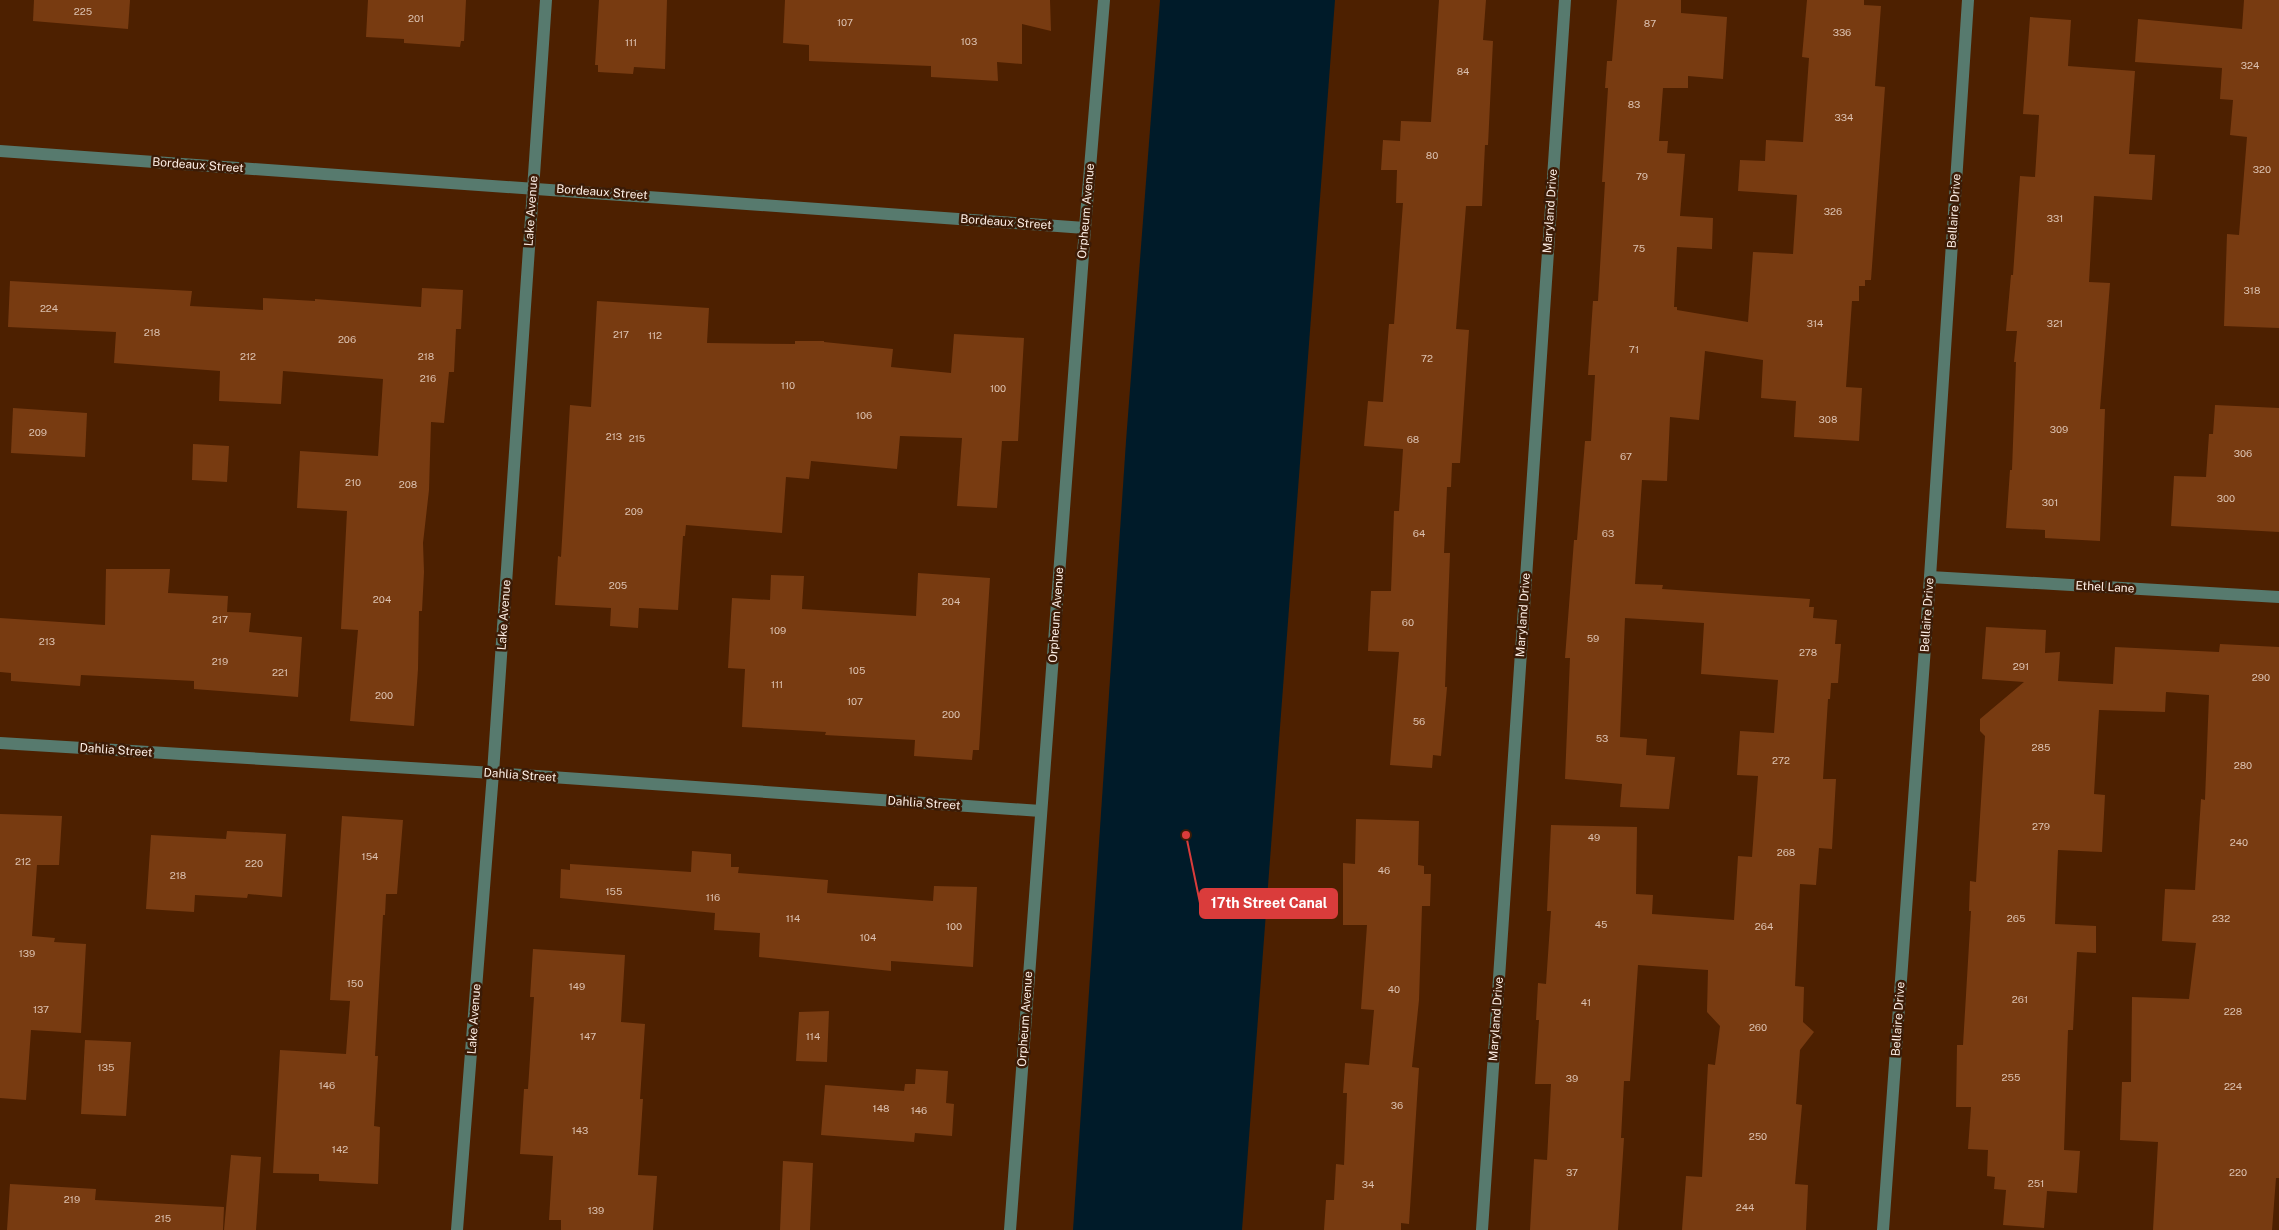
<svg xmlns="http://www.w3.org/2000/svg" width="2279" height="1230" font-family="'Public Sans',sans-serif">
<rect width="100%" height="100%" fill="#4d2000"/>
<!-- water -->
<path fill="#001b29" d="M 1160,0 L 1335,0 L 1242,1230 L 1073,1230 L 1126,441 Z"/>
<!-- building -->
<g fill="#783b11">
<path d="M 34,0 L 130,0 L 128,29 L 33,21 Z"/>
<path d="M 368,0 L 466,0 L 464,41 L 461,41 L 460,47 L 404,43 L 404,39 L 366,37 Z"/>
<path d="M 599,0 L 667,0 L 665,69 L 634,67 L 633,74 L 598,72 L 598,65 L 595,65 Z"/>
<path d="M 785,0 L 1050,0 L 1051,31 L 1022,24 L 1022,64 L 997,62 L 998,81 L 931,77 L 931,66 L 809,61 L 809,45 L 783,43 Z"/>
<path d="M 1439,0 L 1486,0 L 1483,40 L 1493,41 L 1488,145 L 1485,145 L 1482,206 L 1466,206 L 1456,329 L 1469,330 L 1460,463 L 1452,463 L 1451,487 L 1447,487 L 1444,553 L 1450,553 L 1445,687 L 1447,687 L 1441,756 L 1433,755 L 1432,768 L 1390,765 L 1399,652 L 1368,651 L 1371,591 L 1391,591 L 1394,511 L 1399,511 L 1403,449 L 1364,446 L 1368,401 L 1383,402 L 1389,324 L 1394,324 L 1403,203 L 1396,203 L 1397,170 L 1381,170 L 1383,140 L 1400,141 L 1401,121 L 1431,122 Z"/>
<path d="M 1617,0 L 1681,0 L 1681,13 L 1727,17 L 1723,79 L 1688,76 L 1688,88 L 1663,88 L 1659,141 L 1668,141 L 1667,153 L 1685,154 L 1680,216 L 1713,218 L 1712,249 L 1677,247 L 1674,307 L 1677,307 L 1677,310 L 1748,322 L 1753,252 L 1793,254 L 1797,195 L 1738,191 L 1740,160 L 1765,161 L 1766,140 L 1803,142 L 1809,58 L 1802,57 L 1807,0 L 1864,0 L 1864,5 L 1881,6 L 1875,86 L 1885,87 L 1871,280 L 1865,280 L 1865,286 L 1859,286 L 1859,301 L 1852,301 L 1846,387 L 1862,388 L 1859,441 L 1794,437 L 1796,401 L 1761,398 L 1763,360 L 1705,351 L 1699,420 L 1670,417 L 1667,481 L 1642,480 L 1635,584 L 1663,585 L 1662,589 L 1810,599 L 1809,607 L 1814,607 L 1813,618 L 1837,620 L 1835,644 L 1841,644 L 1838,683 L 1831,683 L 1830,699 L 1828,699 L 1823,779 L 1836,779 L 1832,849 L 1819,848 L 1816,885 L 1800,884 L 1795,986 L 1804,987 L 1803,1022 L 1814,1032 L 1800,1050 L 1796,1104 L 1802,1105 L 1795,1184 L 1808,1185 L 1806,1230 L 1682,1230 L 1686,1176 L 1702,1177 L 1708,1064 L 1715,1065 L 1720,1026 L 1707,1012 L 1708,970 L 1638,965 L 1630,1081 L 1624,1081 L 1621,1138 L 1624,1138 L 1618,1230 L 1530,1230 L 1534,1159 L 1547,1160 L 1551,1084 L 1535,1084 L 1539,1020 L 1536,1020 L 1538,983 L 1546,984 L 1551,911 L 1547,911 L 1551,825 L 1637,827 L 1636,894 L 1653,895 L 1652,914 L 1734,920 L 1738,856 L 1752,857 L 1758,776 L 1737,775 L 1740,731 L 1774,733 L 1778,680 L 1701,674 L 1704,623 L 1625,618 L 1620,737 L 1647,739 L 1646,755 L 1675,757 L 1669,809 L 1620,807 L 1622,784 L 1565,779 L 1570,658 L 1565,658 L 1574,540 L 1577,540 L 1585,441 L 1591,441 L 1595,375 L 1588,375 L 1593,301 L 1598,301 L 1605,182 L 1602,182 L 1608,88 L 1605,88 L 1607,61 L 1612,61 Z"/>
<path d="M 2244,0 L 2279,0 L 2279,328 L 2224,326 L 2227,234 L 2239,235 L 2247,137 L 2230,135 L 2233,100 L 2220,99 L 2222,68 L 2135,62 L 2138,19 L 2242,29 Z"/>
<path d="M 2030,17 L 2071,20 L 2068,66 L 2135,71 L 2129,154 L 2155,155 L 2152,200 L 2094,196 L 2089,282 L 2110,283 L 2100,409 L 2105,409 L 2100,541 L 2045,538 L 2045,530 L 2006,528 L 2010,470 L 2012,470 L 2016,362 L 2014,362 L 2017,331 L 2006,331 L 2011,275 L 2013,275 L 2020,176 L 2035,177 L 2039,115 L 2023,114 Z"/>
<path d="M 10,281 L 192,291 L 190,306 L 263,310 L 263,298 L 315,301 L 315,299 L 421,307 L 422,288 L 463,290 L 461,329 L 456,329 L 454,372 L 449,372 L 444,423 L 431,422 L 429,490 L 423,543 L 424,572 L 422,611 L 419,611 L 418,669 L 414,726 L 350,721 L 358,630 L 341,629 L 347,511 L 297,508 L 300,451 L 378,456 L 383,379 L 283,371 L 281,404 L 219,401 L 220,371 L 114,363 L 116,332 L 8,327 Z"/>
<path d="M 597,301 L 709,308 L 707,343 L 795,344 L 795,341 L 824,341 L 824,342 L 893,349 L 891,367 L 951,373 L 954,334 L 1024,338 L 1018,441 L 1002,441 L 997,508 L 957,506 L 962,438 L 900,436 L 897,469 L 811,461 L 809,479 L 786,477 L 782,533 L 686,525 L 685,536 L 683,536 L 678,610 L 639,608 L 638,628 L 610,626 L 611,608 L 555,605 L 558,556 L 561,557 L 570,405 L 591,407 Z"/>
<path d="M 2215,405 L 2279,408 L 2279,532 L 2171,526 L 2174,476 L 2206,477 L 2209,434 L 2213,434 Z"/>
<path d="M 13,408 L 87,413 L 85,457 L 11,453 Z"/>
<path d="M 193,444 L 229,446 L 227,482 L 192,480 Z"/>
<path d="M 106,569 L 170,569 L 168,593 L 228,596 L 227,612 L 251,613 L 249,632 L 302,637 L 298,697 L 194,689 L 194,681 L 81,675 L 80,686 L 11,681 L 11,673 L 0,672 L 0,618 L 105,625 Z"/>
<path d="M 918,573 L 990,578 L 979,750 L 973,750 L 972,760 L 914,756 L 915,740 L 825,735 L 826,732 L 742,727 L 745,669 L 728,668 L 732,598 L 770,600 L 771,575 L 804,576 L 802,609 L 916,616 Z"/>
<path d="M 1986,627 L 2046,630 L 2045,653 L 2060,652 L 2058,681 L 2113,684 L 2115,647 L 2219,652 L 2220,644 L 2279,647 L 2279,1178 L 2276,1178 L 2272,1230 L 2153,1230 L 2158,1142 L 2120,1140 L 2122,1082 L 2131,1082 L 2132,997 L 2189,999 L 2196,943 L 2162,941 L 2165,889 L 2195,890 L 2201,799 L 2205,800 L 2209,695 L 2166,692 L 2165,712 L 2099,710 L 2094,794 L 2105,795 L 2102,852 L 2058,850 L 2055,924 L 2096,926 L 2096,953 L 2077,952 L 2073,1030 L 2068,1030 L 2064,1150 L 2080,1151 L 2077,1193 L 2047,1191 L 2044,1228 L 2003,1225 L 2006,1190 L 1994,1189 L 1995,1177 L 1987,1176 L 1988,1150 L 1968,1149 L 1971,1107 L 1956,1107 L 1957,1045 L 1963,1045 L 1971,911 L 1969,911 L 1970,881 L 1976,882 L 1985,736 L 1980,731 L 1980,719 L 2024,682 L 1982,679 Z"/>
<path d="M 0,814 L 62,816 L 59,865 L 37,865 L 32,936 L 55,938 L 54,942 L 86,944 L 81,1033 L 31,1030 L 26,1100 L 0,1098 Z"/>
<path d="M 342,816 L 403,820 L 397,894 L 386,894 L 385,915 L 383,915 L 375,1056 L 378,1056 L 374,1126 L 380,1127 L 378,1184 L 319,1181 L 319,1174 L 273,1173 L 280,1050 L 346,1054 L 350,1001 L 330,1000 Z"/>
<path d="M 1356,819 L 1419,821 L 1418,865 L 1424,866 L 1424,874 L 1431,874 L 1430,906 L 1422,906 L 1419,1000 L 1412,1067 L 1419,1068 L 1409,1224 L 1401,1223 L 1401,1230 L 1324,1230 L 1326,1200 L 1334,1200 L 1336,1164 L 1344,1165 L 1347,1093 L 1343,1093 L 1345,1063 L 1369,1065 L 1374,1010 L 1361,1009 L 1367,925 L 1343,925 L 1343,863 L 1355,864 Z"/>
<path d="M 227,831 L 286,834 L 282,897 L 248,894 L 247,898 L 195,895 L 194,912 L 146,909 L 151,835 L 226,839 Z"/>
<path d="M 692,851 L 731,854 L 731,867 L 739,867 L 738,873 L 828,880 L 827,893 L 933,901 L 934,886 L 977,887 L 973,967 L 891,961 L 891,971 L 759,957 L 760,933 L 714,930 L 715,913 L 560,898 L 561,869 L 570,870 L 570,864 L 691,872 Z"/>
<path d="M 533,949 L 625,955 L 621,1022 L 645,1024 L 640,1099 L 643,1099 L 638,1175 L 657,1176 L 653,1230 L 561,1230 L 561,1220 L 549,1220 L 553,1156 L 520,1154 L 524,1089 L 528,1089 L 534,997 L 530,997 Z"/>
<path d="M 829,1011 L 827,1062 L 796,1061 L 799,1012 Z"/>
<path d="M 85,1040 L 131,1042 L 126,1116 L 81,1114 Z"/>
<path d="M 916,1069 L 948,1071 L 946,1103 L 954,1104 L 952,1136 L 915,1133 L 914,1142 L 821,1135 L 825,1085 L 904,1091 L 905,1084 L 915,1084 Z"/>
<path d="M 231,1155 L 261,1157 L 256,1230 L 224,1230 Z"/>
<path d="M 783,1161 L 813,1163 L 810,1230 L 780,1230 Z"/>
<path d="M 10,1184 L 96,1189 L 95,1200 L 224,1207 L 223,1230 L 7,1230 Z"/>
</g>
<g fill="none" stroke-linecap="round" stroke-linejoin="round">
<!-- minor -->
<g stroke="#577a6e" stroke-width="12">
<path d="M 0,151 L 1085,228"/>
<path d="M 1930,577 L 2279,597"/>
<path d="M 0,743 L 493,773 L 1041,811"/>
<path d="M 457,1230 L 493,773 L 546,0"/>
<path d="M 1010,1230 L 1085,228 L 1104,0"/>
<path d="M 1482,1230 L 1565,0"/>
<path d="M 1883,1230 L 1930,577 L 1968,0"/>
</g>
</g>
<g text-anchor="middle" dominant-baseline="central" stroke-width="5" stroke-linejoin="round" paint-order="stroke">
<!-- number labels -->
<g font-size="10" fill="#dbc0af">
<text x="83" y="11">225</text>
<text x="416" y="18">201</text>
<text x="845" y="22">107</text>
<text x="1650" y="23">87</text>
<text x="1842" y="32">336</text>
<text x="969" y="41">103</text>
<text x="631" y="42">111</text>
<text x="2250" y="65">324</text>
<text x="1463" y="71">84</text>
<text x="1634" y="104">83</text>
<text x="1844" y="117">334</text>
<text x="1432" y="155">80</text>
<text x="2262" y="169">320</text>
<text x="1642" y="176">79</text>
<text x="1833" y="211">326</text>
<text x="2055" y="218">331</text>
<text x="1639" y="248">75</text>
<text x="2252" y="290">318</text>
<text x="49" y="308">224</text>
<text x="1815" y="323">314</text>
<text x="2055" y="323">321</text>
<text x="152" y="332">218</text>
<text x="621" y="334">217</text>
<text x="655" y="335">112</text>
<text x="347" y="339">206</text>
<text x="1634" y="349">71</text>
<text x="248" y="356">212</text>
<text x="426" y="356">218</text>
<text x="1427" y="358">72</text>
<text x="428" y="378">216</text>
<text x="788" y="385">110</text>
<text x="998" y="388">100</text>
<text x="864" y="415">106</text>
<text x="1828" y="419">308</text>
<text x="2059" y="429">309</text>
<text x="38" y="432">209</text>
<text x="614" y="436">213</text>
<text x="637" y="438">215</text>
<text x="1413" y="439">68</text>
<text x="2243" y="453">306</text>
<text x="1626" y="456">67</text>
<text x="353" y="482">210</text>
<text x="408" y="484">208</text>
<text x="2226" y="498">300</text>
<text x="2050" y="502">301</text>
<text x="634" y="511">209</text>
<text x="1419" y="533">64</text>
<text x="1608" y="533">63</text>
<text x="618" y="585">205</text>
<text x="382" y="599">204</text>
<text x="951" y="601">204</text>
<text x="220" y="619">217</text>
<text x="1408" y="622">60</text>
<text x="778" y="630">109</text>
<text x="1593" y="638">59</text>
<text x="47" y="641">213</text>
<text x="1808" y="652">278</text>
<text x="220" y="661">219</text>
<text x="2021" y="666">291</text>
<text x="857" y="670">105</text>
<text x="280" y="672">221</text>
<text x="2261" y="677">290</text>
<text x="777" y="684">111</text>
<text x="384" y="695">200</text>
<text x="855" y="701">107</text>
<text x="951" y="714">200</text>
<text x="1419" y="721">56</text>
<text x="1602" y="738">53</text>
<text x="2041" y="747">285</text>
<text x="1781" y="760">272</text>
<text x="2243" y="765">280</text>
<text x="2041" y="826">279</text>
<text x="1594" y="837">49</text>
<text x="2239" y="842">240</text>
<text x="1786" y="852">268</text>
<text x="370" y="856">154</text>
<text x="23" y="861">212</text>
<text x="254" y="863">220</text>
<text x="1384" y="870">46</text>
<text x="178" y="875">218</text>
<text x="614" y="891">155</text>
<text x="713" y="897">116</text>
<text x="793" y="918">114</text>
<text x="2016" y="918">265</text>
<text x="2221" y="918">232</text>
<text x="1601" y="924">45</text>
<text x="954" y="926">100</text>
<text x="1764" y="926">264</text>
<text x="868" y="937">104</text>
<text x="27" y="953">139</text>
<text x="355" y="983">150</text>
<text x="577" y="986">149</text>
<text x="1394" y="989">40</text>
<text x="2020" y="999">261</text>
<text x="1586" y="1002">41</text>
<text x="41" y="1009">137</text>
<text x="2233" y="1011">228</text>
<text x="1758" y="1027">260</text>
<text x="588" y="1036">147</text>
<text x="813" y="1036">114</text>
<text x="106" y="1067">135</text>
<text x="2011" y="1077">255</text>
<text x="1572" y="1078">39</text>
<text x="327" y="1085">146</text>
<text x="2233" y="1086">224</text>
<text x="1397" y="1105">36</text>
<text x="881" y="1108">148</text>
<text x="919" y="1110">146</text>
<text x="580" y="1130">143</text>
<text x="1758" y="1136">250</text>
<text x="340" y="1149">142</text>
<text x="1572" y="1172">37</text>
<text x="2238" y="1172">220</text>
<text x="2036" y="1183">251</text>
<text x="1368" y="1184">34</text>
<text x="72" y="1199">219</text>
<text x="1745" y="1207">244</text>
<text x="596" y="1210">139</text>
<text x="163" y="1218">215</text>
</g>
<!-- street labels -->
<g font-size="12" fill="#fcede4" stroke="#3b1b06">
<text transform="translate(198 165) rotate(4)">Bordeaux Street</text>
<text transform="translate(602 192) rotate(4)">Bordeaux Street</text>
<text transform="translate(531 211) rotate(-86)">Lake Avenue</text>
<text transform="translate(1086 211) rotate(-85)">Orpheum Avenue</text>
<text transform="translate(1550 211) rotate(-86)">Maryland Drive</text>
<text transform="translate(1954 211) rotate(-86)">Bellaire Drive</text>
<text transform="translate(1006 222) rotate(4)">Bordeaux Street</text>
<text transform="translate(2105 587) rotate(3)">Ethel Lane</text>
<text transform="translate(504 615) rotate(-86)">Lake Avenue</text>
<text transform="translate(1056 615) rotate(-86)">Orpheum Avenue</text>
<text transform="translate(1523 615) rotate(-86)">Maryland Drive</text>
<text transform="translate(1927 615) rotate(-86)">Bellaire Drive</text>
<text transform="translate(116 750) rotate(4)">Dahlia Street</text>
<text transform="translate(520 775) rotate(4)">Dahlia Street</text>
<text transform="translate(924 803) rotate(4)">Dahlia Street</text>
<text transform="translate(474 1019) rotate(-86)">Lake Avenue</text>
<text transform="translate(1025 1019) rotate(-86)">Orpheum Avenue</text>
<text transform="translate(1496 1019) rotate(-86)">Maryland Drive</text>
<text transform="translate(1898 1019) rotate(-86)">Bellaire Drive</text>
</g>
</g>
<!-- callouts -->
<path fill="none" stroke="#da3c3b" stroke-width="2" d="M1186 835L1200 903"/>
<circle fill="#da3c3b" stroke="#3b1b06" stroke-width="2" cx="1186" cy="835" r="5"/>
<rect fill="#da3c3b" stroke="#da3c3b" stroke-width="2" x="1200" y="889" width="137" height="29" rx="5"/>
<g font-size="14" text-anchor="middle" font-weight="bold" fill="#fff">
<text x="1269" y="908">17th Street Canal</text>
</g>
</svg>
